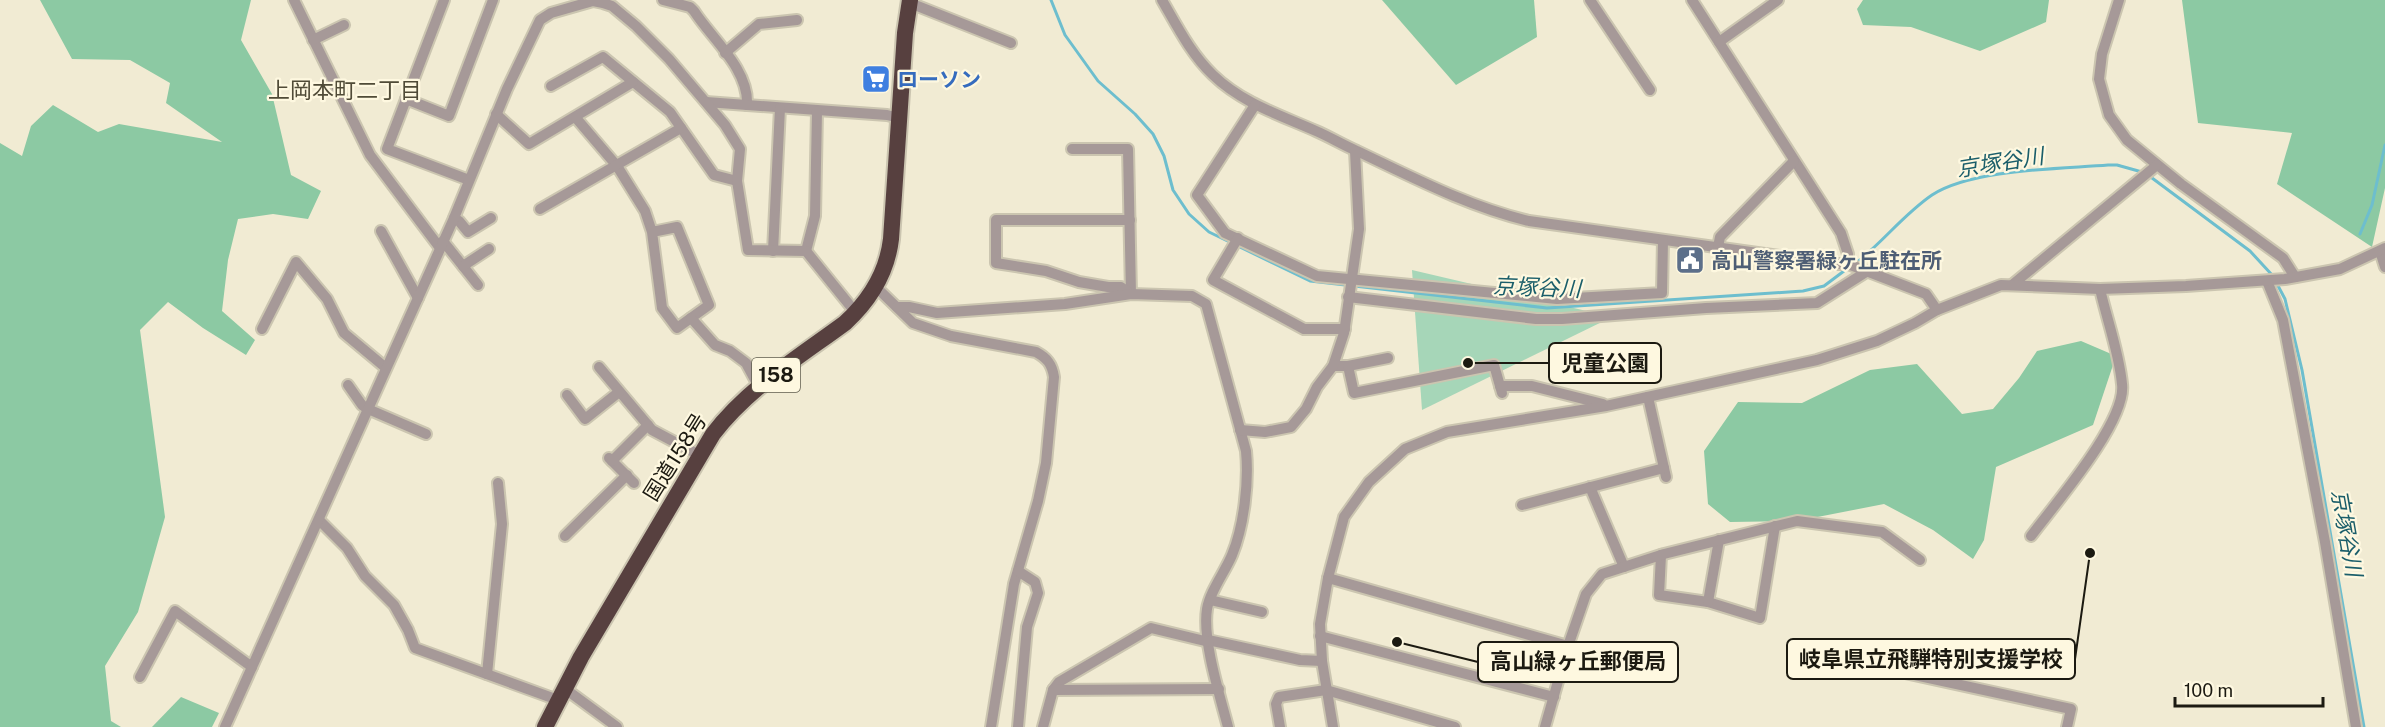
<svg xmlns="http://www.w3.org/2000/svg" width="2385" height="727" font-family="'Public Sans','Noto Sans JP',sans-serif">
<rect width="100%" height="100%" fill="#f1ebd3"/>
<!-- green -->
<path fill="#a6d6b8" d="M 1412,270 L 1612,317 L 1422,410 Z"/>
<!-- forest -->
<g fill="#8cc9a3">
<path d="M 40,0 L 251,0 L 241,40 L 272,94 L 291,175 L 321,191 L 308,219 L 273,214 L 238,219 L 228,260 L 222,311 L 255,340 L 246,355 L 203,328 L 168,302 L 140,330 L 165,517 L 138,612 L 105,666 L 111,721 L 121,727 L 0,727 L 0,143 L 22,156 L 31,126 L 53,105 L 98,132 L 119,124 L 222,142 L 166,103 L 170,83 L 130,60 L 72,59 Z"/>
<path d="M 1382,0 L 1534,0 L 1537,37 L 1456,85 Z"/>
<path d="M 1863,0 L 2049,0 L 2046,22 L 1980,51 L 1911,27 L 1863,25 L 1857,9 Z"/>
<path d="M 2182,0 L 2385,0 L 2385,188 L 2372,247 L 2277,184 L 2292,133 L 2198,123 Z"/>
<path d="M 2081,341 L 2116,356 L 2093,425 L 1996,467 L 1984,540 L 1973,559 L 1933,530 L 1884,504 L 1797,521 L 1730,522 L 1708,504 L 1704,451 L 1738,402 L 1802,403 L 1870,370 L 1917,364 L 1962,414 L 1993,409 L 2019,378 L 2037,351 Z"/>
<path d="M 181,697 L 219,713 L 212,727 L 152,727 Z"/>
</g>
<g fill="none" stroke-linecap="round" stroke-linejoin="round">
<!-- stream -->
<g stroke="#6dbece" stroke-width="3">
<path d="M 1051,0 L 1065,35 L 1098,81 L 1135,114 L 1153,134 L 1164,156 L 1173,190 L 1189,214 L 1209,232 L 1310,281 L 1547,308 L 1803,291 L 1824,286 L 1848,268"/>
<path d="M 2148,175 L 2250,251 L 2273,276"/>
<path d="M 2360,234 L 2372,205 L 2385,145"/>
<path d="M 1856,263 C 1883,242 1904,214 1932,195 C 1972,169 2059,169 2108,165 L 2117,165 L 2142,172"/>
<path d="M 2276,282 L 2285,299 L 2302,370 L 2364,727"/>
</g>
<!-- minor casing -->
<g stroke="#cbc5b0" stroke-width="14">
<g id="minor">
<path d="M 294,0 L 370,155 L 440,248"/>
<path d="M 444,0 L 387,149 L 469,180"/>
<path d="M 663,0 L 690,7 L 694,11 C 712,39 749,69 747,105"/>
<path d="M 1162,0 C 1177,26 1191,54 1213,75 C 1242,103 1280,115 1316,131 C 1330,137 1343,145 1357,151 C 1412,177 1469,207 1529,221 L 1837,264 L 1848,264"/>
<path d="M 1590,0 L 1650,90"/>
<path d="M 1692,0 L 1841,233 L 1848,254 L 1848,264 L 1926,294 L 1937,310"/>
<path d="M 2119,0 L 2102,54 L 2099,79 L 2109,115 L 2127,140 L 2181,184 L 2283,258 L 2295,277"/>
<path d="M 910,3 L 1011,43"/>
<path d="M 313,40 L 344,25"/>
<path d="M 1719,42 L 1778,0"/>
<path d="M 725,53 L 759,24 L 797,20"/>
<path d="M 551,86 L 603,57 L 670,112 L 714,175 L 737,181"/>
<path d="M 406,99 L 449,116 L 493,0"/>
<path d="M 706,102 L 887,115 L 899,118"/>
<path d="M 1255,105 L 1197,195 L 1225,233 L 1317,276 L 1557,299 L 1662,293 L 1663,240"/>
<path d="M 496,114 L 529,144 L 633,82"/>
<path d="M 576,118 L 617,166 L 645,211 L 652,232 L 662,308 L 677,328 L 709,305 L 677,227 L 652,232"/>
<path d="M 1072,149 L 1128,149 L 1131,294"/>
<path d="M 540,209 L 681,128"/>
<path d="M 454,218 L 459,221 L 468,232 L 491,218"/>
<path d="M 1130,220 L 996,220 L 996,263 L 1046,271 L 1079,282 L 1108,287 L 1121,287 L 1131,294"/>
<path d="M 381,231 L 418,298"/>
<path d="M 1238,238 L 1213,280 L 1304,329 L 1345,329"/>
<path d="M 443,241 L 478,285"/>
<path d="M 1718,247 L 1720,237 L 1794,161"/>
<path d="M 773,251 L 780,108"/>
<path d="M 806,251 L 815,216 L 817,111"/>
<path d="M 2380,251 L 2385,267"/>
<path d="M 463,266 L 489,249"/>
<path d="M 2267,281 L 2283,320 L 2325,542 L 2356,727"/>
<path d="M 2012,285 L 2157,165"/>
<path d="M 876,287 L 913,323 L 951,336 L 1036,352 C 1047,358 1052,364 1054,377 L 1046,463 L 1038,501 L 1014,584 L 991,727"/>
<path d="M 1348,297 L 1536,319 L 1562,319 L 1706,308 L 1817,303 L 1866,272"/>
<path d="M 897,307 L 909,307 L 937,313 L 1065,304 L 1131,294 L 1192,296 L 1206,304 L 1246,451 C 1249,482 1244,526 1232,555 C 1225,572 1210,591 1207,609 C 1202,640 1220,696 1228,727"/>
<path d="M 691,318 L 715,345 L 730,351 L 746,363 L 759,387"/>
<path d="M 262,329 L 296,262 L 327,299 L 344,333 L 386,368"/>
<path d="M 1333,366 L 1348,366 L 1354,393 L 1494,365 L 1502,393"/>
<path d="M 1348,366 L 1388,358"/>
<path d="M 599,367 L 652,430 L 699,455"/>
<path d="M 348,385 L 362,405 L 368,409 L 426,434"/>
<path d="M 1500,386 L 1532,386 L 1603,404"/>
<path d="M 567,395 L 585,419 L 619,392"/>
<path d="M 1648,397 L 1666,477"/>
<path d="M 1240,430 L 1265,432 L 1291,427 L 1306,409 L 1317,387 L 1333,366 L 1344,333 L 1359,229 L 1355,151"/>
<path d="M 609,458 L 634,483"/>
<path d="M 612,461 L 648,425"/>
<path d="M 1590,487 L 1624,567"/>
<path d="M 1522,505 L 1664,468"/>
<path d="M 319,520 L 347,548 L 365,576 L 394,605 L 408,630 L 415,648 L 558,700"/>
<path d="M 565,536 L 627,475"/>
<path d="M 2031,536 C 2055,504 2127,421 2122,384 C 2119,352 2107,320 2100,289"/>
<path d="M 1661,555 L 1659,595 L 1708,602 L 1760,618 L 1775,526"/>
<path d="M 1018,571 L 1035,582 L 1038,593 L 1027,627 L 1018,727"/>
<path d="M 1328,578 L 1568,646"/>
<path d="M 1210,600 L 1262,612"/>
<path d="M 1708,602 L 1719,540"/>
<path d="M 1320,636 L 1554,697"/>
<path d="M 1208,640 L 1300,660 L 1322,661"/>
<path d="M 1804,651 L 2071,709 L 2067,727"/>
<path d="M 487,674 L 502,524 L 498,483"/>
<path d="M 140,677 L 175,611 L 252,667"/>
<path d="M 564,688 L 617,727"/>
<path d="M 1053,690 L 1059,682 L 1151,628 L 1209,642"/>
<path d="M 225,727 L 454,218 L 507,89 L 540,20 L 551,13 L 593,1 L 603,3 L 612,6 L 636,26 L 669,59 L 725,125 L 740,149 L 737,181 L 748,250 L 806,251 L 856,313"/>
<path d="M 1043,727 L 1053,690 L 1219,689"/>
<path d="M 1280,727 L 1276,704 L 1279,697 L 1326,690 L 1455,727"/>
<path d="M 1333,727 L 1322,661 L 1320,624 L 1328,578 L 1344,517 L 1369,482 L 1405,449 L 1447,432 L 1606,406 L 1817,360 L 1877,341 L 1915,323 L 1937,310 L 2001,285 L 2100,289 L 2186,286 L 2285,279 L 2340,269 L 2385,248"/>
<path d="M 1545,727 L 1568,646 L 1586,594 L 1602,574 L 1664,554 L 1797,521 L 1882,532 L 1920,560"/>
</g>
</g>
<!-- highway casing -->
<g stroke="#cbc5b0" stroke-width="20">
<path id="highway" d="M 545,727 L 581,657 L 713,434 C 748,388 799,357 845,323 C 870,300 887,273 891,239 L 905,33 L 910,0"/>
</g>
<!-- minor -->
<use href="#minor" stroke="#a69998" stroke-width="10"/>
<!-- highway -->
<use href="#highway" stroke="#57403f" stroke-width="16"/>
</g>
<!-- icons -->
<defs>
<g id="supermarket-square" transform="scale(1.5)"><rect x="-9" y="-9" width="18" height="18" rx="4" fill="#3f7fe0" stroke="#fef8e0"/><path d="M-6-5.5h2.5l.6 2H6L4.5 2H-2.5L-4.4-4H-6ZM-1.5 3.2a1.3 1.3 0 1 0 .1 0ZM3 3.2a1.3 1.3 0 1 0 .1 0Z" fill="#fff"/></g>
<g id="civic-square" transform="scale(1.5)"><rect x="-9" y="-9" width="18" height="18" rx="4" fill="#5c6f8a" stroke="#fef8e0"/><path d="M-.6-6.5H3V-4.5H.6V-3L4-1V1h2V6H-6V1h2V-1L-.6-3ZM-1.2 2.5V6h2.4V2.5Z" fill="#fff"/></g>
</defs>
<g fill-rule="evenodd">
<use href="#supermarket-square" x="876" y="79"/>
<use href="#civic-square" x="1690" y="260"/>
</g>
<g text-anchor="middle" dominant-baseline="central" stroke-width="4.5" stroke-linejoin="round" paint-order="stroke">
<!-- shield labels -->
<rect fill="#fef8e0" stroke="#605d4f" stroke-width="1.5" x="752" y="358" width="48" height="34" rx="4.5"/>
<g font-size="20" font-weight="bold" fill="#1c1a11">
<text x="776" y="375">158</text>
</g>
<!-- shop labels -->
<g font-size="21" font-weight="bold" fill="#366cbe" stroke="#fef8e0" text-anchor="start">
<text x="897" y="79">ローソン</text>
</g>
<!-- service labels -->
<g font-size="21" font-weight="bold" fill="#4e5e75" stroke="#fef8e0" text-anchor="start">
<text x="1711" y="260">高山警察署緑ヶ丘駐在所</text>
</g>
<!-- street labels -->
<g font-size="21" fill="#1c1a11" stroke="#fef8e0">
<text transform="translate(675 457) rotate(-58)">国道158号</text>
</g>
<!-- neighbourhood labels -->
<g font-size="22" fill="#504b37" stroke="#fef8e0">
<text x="345" y="90">上岡本町二丁目</text>
</g>
<!-- water labels -->
<g font-size="22" font-style="italic" fill="#1b5e6a" stroke="#fef8e0">
<text transform="translate(2000 162) rotate(-9)">京塚谷川</text>
<text transform="translate(1537 287) rotate(2)">京塚谷川</text>
<text transform="translate(2347 533) rotate(80)">京塚谷川</text>
</g>
</g>
<!-- callouts -->
<path fill="none" stroke="#1c1a11" stroke-width="2" d="M1468 363L1549 363M2090 553L2075 659M1397 642L1478 662"/>
<g fill="#1c1a11" stroke="#fef8e0" stroke-width="2">
<circle cx="1468" cy="363" r="6"/>
<circle cx="2090" cy="553" r="6"/>
<circle cx="1397" cy="642" r="6"/>
</g>
<g fill="#fef8e0" stroke="#1c1a11" stroke-width="2">
<rect x="1549" y="343" width="112" height="40" rx="6"/>
<rect x="1787" y="639" width="288" height="40" rx="6"/>
<rect x="1478" y="642" width="200" height="40" rx="6"/>
</g>
<g font-size="22" text-anchor="middle" font-weight="bold" fill="#1c1a11">
<text x="1605" y="371">児童公園</text>
<text x="1931" y="667">岐阜県立飛騨特別支援学校</text>
<text x="1578" y="669">高山緑ヶ丘郵便局</text>
</g>
<!-- scale -->
<path d="M2175 697v9h148v-9" fill="none" stroke="#1c1a11" stroke-width="3"/>
<text x="2184" y="697" font-size="18" fill="#1c1a11" stroke="#fef8e0" stroke-width="4.5" paint-order="stroke">100 m</text>
</svg>
